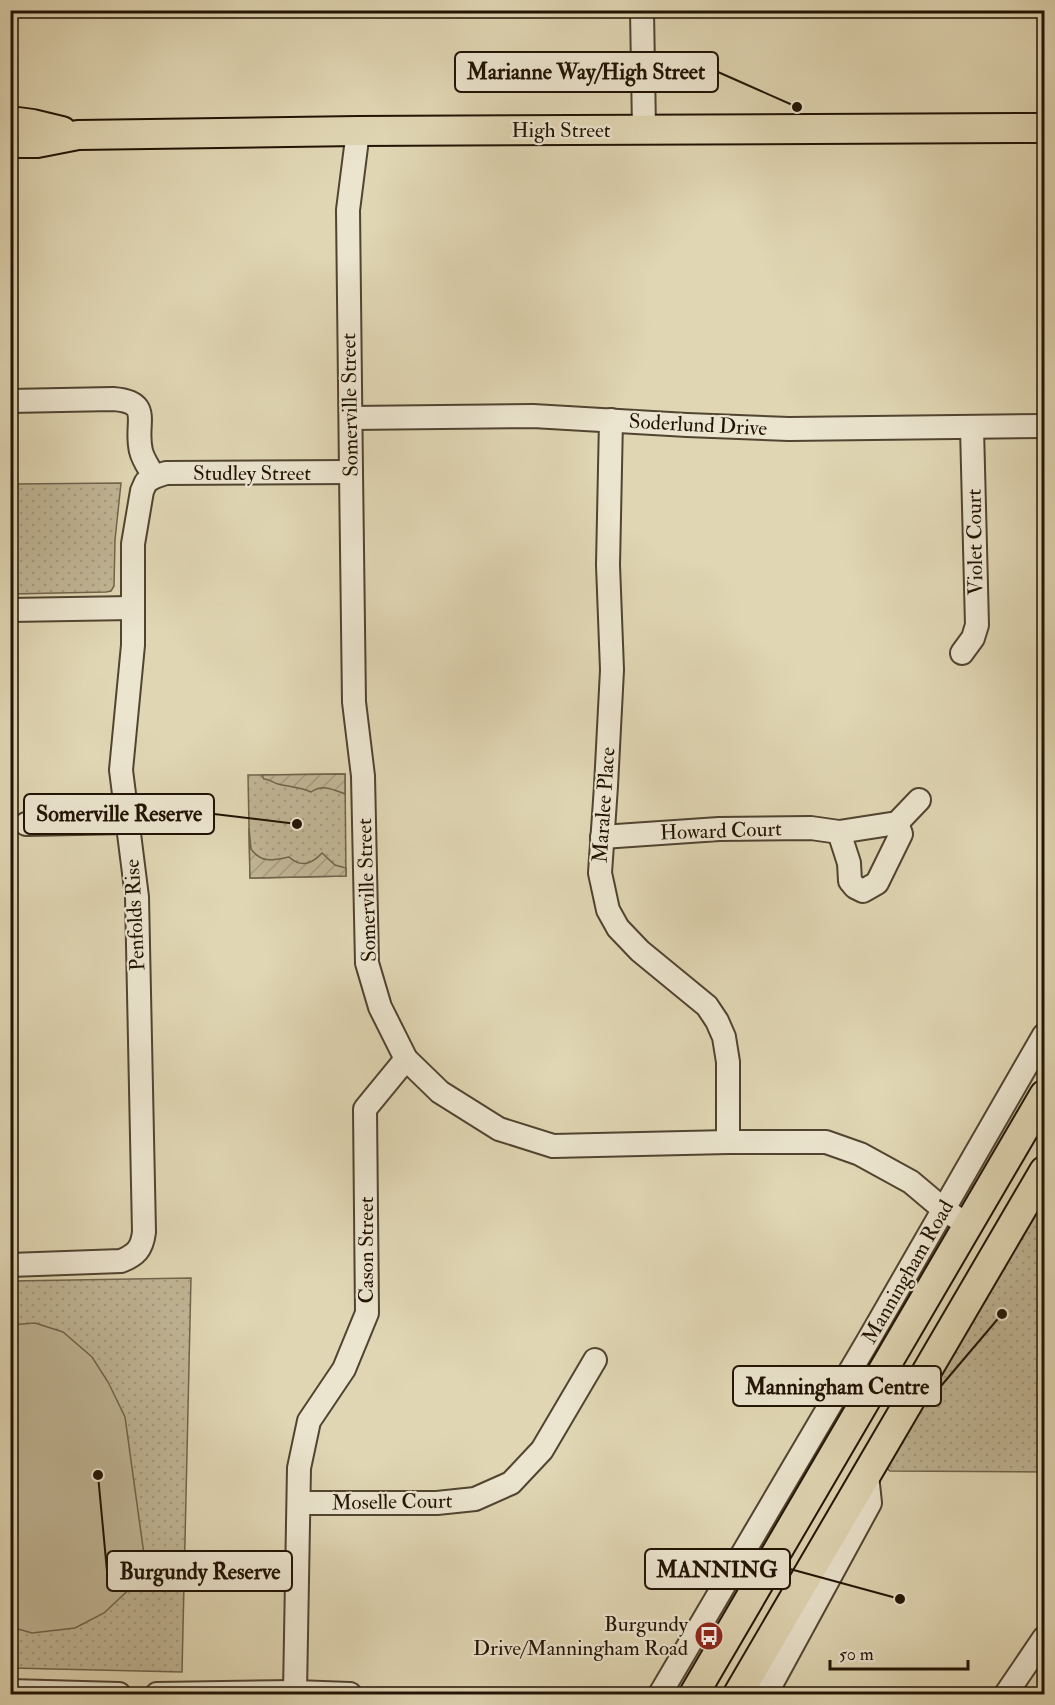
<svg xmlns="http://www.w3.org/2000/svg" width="1055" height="1705" font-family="'IM FELL Double Pica',serif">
<defs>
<pattern id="grass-dots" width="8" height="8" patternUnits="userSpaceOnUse" patternTransform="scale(1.5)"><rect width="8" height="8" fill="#c0b595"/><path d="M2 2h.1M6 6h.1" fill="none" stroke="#a59b7f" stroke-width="1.8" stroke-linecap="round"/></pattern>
<pattern id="garden-furrows" width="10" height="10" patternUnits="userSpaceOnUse" patternTransform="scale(1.5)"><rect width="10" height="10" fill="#c0b595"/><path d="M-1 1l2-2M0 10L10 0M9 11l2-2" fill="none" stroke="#a59b7f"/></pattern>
</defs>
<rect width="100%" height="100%" fill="#e0d6b3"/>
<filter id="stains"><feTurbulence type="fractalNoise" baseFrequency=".00333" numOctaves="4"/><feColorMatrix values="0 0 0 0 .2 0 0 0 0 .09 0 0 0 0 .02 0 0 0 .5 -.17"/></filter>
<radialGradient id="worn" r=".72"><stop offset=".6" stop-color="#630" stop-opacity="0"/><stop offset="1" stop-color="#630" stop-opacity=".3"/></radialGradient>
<!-- grass -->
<g fill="url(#grass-dots)" stroke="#70644c" stroke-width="1.5">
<path d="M 121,483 L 115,540 L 114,586 L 111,591 L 106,592 L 11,594 L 10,509 L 15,484 Z"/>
<path d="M 345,774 L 346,876 L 250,878 L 248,775 Z"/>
<path d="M 1044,1168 L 1044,1472 L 890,1471 L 876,1459 Z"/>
<path d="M 191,1278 L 182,1672 L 11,1668 L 11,1281 Z"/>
</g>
<!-- garden -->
<g fill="url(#garden-furrows)" stroke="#70644c" stroke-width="1.5">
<path d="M 345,774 L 345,794 C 332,789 323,784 311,792 C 301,787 289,787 278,784 C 273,783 270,779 264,779 L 262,775 Z"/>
<path d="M 249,828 L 251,849 C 262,864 274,860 289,857 C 301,868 312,864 322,853 L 335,865 L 346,868 L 346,876 L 250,878 Z"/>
</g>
<!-- pitch -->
<path fill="#c0b595" stroke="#70644c" stroke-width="1.5" d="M 35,1323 L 63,1332 L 92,1357 L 108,1382 L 125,1417 L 145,1562 L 138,1581 L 104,1613 L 75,1628 L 32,1633 L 11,1627 L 10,1325 Z"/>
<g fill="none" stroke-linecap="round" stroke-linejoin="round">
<!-- minor casing -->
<g stroke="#514430" stroke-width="26">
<g id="minor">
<path d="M 642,10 L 644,129"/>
<path d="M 358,131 L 348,210 L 351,472 L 354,702 L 363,776 L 367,963 L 380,1007 L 406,1059 L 440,1092 L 499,1129 L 553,1146 L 728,1142 L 826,1142 L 860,1154 L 911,1182 L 943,1209 L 968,1225"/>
<path d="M 10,401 L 113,399 C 154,402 134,423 141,451 C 143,460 150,469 154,477 L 146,482 L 142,491 L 133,544 L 133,645 L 121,770 L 137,897 L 144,1232 C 142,1249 136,1255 121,1261 L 10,1265"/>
<path d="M 351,418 L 533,416 L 687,425 L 789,429 L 1044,426"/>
<path d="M 611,420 L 608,565 L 612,670 L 606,786 L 600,873 L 608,910 L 618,928 L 640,951 L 707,1006 L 717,1021 L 724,1037 L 728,1062 L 728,1142"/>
<path d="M 154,477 L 166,473 L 351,472"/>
<path d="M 10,610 L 132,608"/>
<path d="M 962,653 L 973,638 L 977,625 L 972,428"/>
<path d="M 26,824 L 128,822"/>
<path d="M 839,832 L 849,863 L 850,881 L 855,887 L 863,891 L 877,883 L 901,834 L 897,823"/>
<path d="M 602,837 L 719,829 L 811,828 L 839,832 L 897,823 L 919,800"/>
<path d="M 299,1503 L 437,1503 L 475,1499 L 511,1483 L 542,1450 L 595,1360"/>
<path d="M 10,1691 L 119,1694"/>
<path d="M 295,1692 L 299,1468 L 309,1421 L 344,1369 L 367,1313 L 365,1109 L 406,1059"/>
<path d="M 157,1694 L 295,1692 L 350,1694"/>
<path d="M 660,1694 L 869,1339 L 1044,1035"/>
<path d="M 766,1694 L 870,1503 L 867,1475"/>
<path d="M 1006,1694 L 1044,1638"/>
</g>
</g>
<!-- major casing -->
<g stroke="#211304" stroke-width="32">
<g id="major">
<path d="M 10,121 L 33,124 L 62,131"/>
<path d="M 10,143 L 37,143 L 78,135 L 358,131 L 1044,128"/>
<path d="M 694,1694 L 1044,1095"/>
<path d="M 738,1694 L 1044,1171"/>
</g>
</g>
<!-- minor -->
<use href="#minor" stroke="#ebe4ce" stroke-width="22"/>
<!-- major -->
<use href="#major" stroke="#e0d6b3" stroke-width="28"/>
</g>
<!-- icons -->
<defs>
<g id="bus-disc" transform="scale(1.5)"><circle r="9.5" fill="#8f2418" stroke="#ebe4ce"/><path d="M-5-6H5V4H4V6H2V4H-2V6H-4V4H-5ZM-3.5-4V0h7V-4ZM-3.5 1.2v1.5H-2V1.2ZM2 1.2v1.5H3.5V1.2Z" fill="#fff"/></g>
</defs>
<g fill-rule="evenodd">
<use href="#bus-disc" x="709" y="1636"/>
</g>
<g text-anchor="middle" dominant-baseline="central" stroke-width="4.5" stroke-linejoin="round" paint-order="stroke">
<!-- street labels -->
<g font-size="21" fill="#211304" stroke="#ebe4ce">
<text x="561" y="130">High Street</text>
<text transform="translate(350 405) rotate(-91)">Somerville Street</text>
<text transform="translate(698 425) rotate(3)">Soderlund Drive</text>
<text x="252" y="473">Studley Street</text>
<text transform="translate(975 542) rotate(-91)">Violet Court</text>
<text transform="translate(604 805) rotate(-86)">Maralee Place</text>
<text transform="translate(721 831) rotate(-2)">Howard Court</text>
<text transform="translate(367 890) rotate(-92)">Somerville Street</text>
<text transform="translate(135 915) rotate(-93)">Penfolds Rise</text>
<text transform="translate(366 1250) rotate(-90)">Cason Street</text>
<text transform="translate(908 1272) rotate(-60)">Manningham Road</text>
<text transform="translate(392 1502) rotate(-1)">Moselle Court</text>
</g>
<!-- poi labels -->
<g font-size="21" fill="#211304" stroke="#ebe4ce" text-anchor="end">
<text x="688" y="1624">Burgundy<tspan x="688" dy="24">Drive/Manningham Road</tspan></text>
</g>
</g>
<!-- callouts -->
<path fill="none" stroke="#211304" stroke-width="2" d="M797 107L718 72M297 824L214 814M1002 1314L941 1386M900 1599L790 1569M98 1475L107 1571"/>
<g fill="#211304" stroke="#ebe4ce" stroke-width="2">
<circle cx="797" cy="107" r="6"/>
<circle cx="297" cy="824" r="6"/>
<circle cx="1002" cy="1314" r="6"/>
<circle cx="900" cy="1599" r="6"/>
<circle cx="98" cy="1475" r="6"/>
</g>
<g fill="#ebe4ce" stroke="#211304" stroke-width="2">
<rect x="455" y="52" width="263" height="40" rx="6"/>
<rect x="24" y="794" width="190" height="40" rx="6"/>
<rect x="733" y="1366" width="208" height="40" rx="6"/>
<rect x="645" y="1549" width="145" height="40" rx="6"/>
<rect x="107" y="1551" width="185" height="40" rx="6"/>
</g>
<g font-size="22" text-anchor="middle" font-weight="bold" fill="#211304">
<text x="586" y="79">Marianne Way/High Street</text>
<text x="119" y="821">Somerville Reserve</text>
<text x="837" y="1394">Manningham Centre</text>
<text x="717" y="1577">MANNING</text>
<text x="200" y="1579">Burgundy Reserve</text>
</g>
<!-- margin -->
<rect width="1055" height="1705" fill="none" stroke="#e0d6b3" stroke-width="36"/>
<rect x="12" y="12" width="1031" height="1681" fill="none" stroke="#211304" stroke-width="3"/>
<rect x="18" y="18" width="1019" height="1669" fill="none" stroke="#211304" stroke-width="1.5"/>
<!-- scale -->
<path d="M830 1660v9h138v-9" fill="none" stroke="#211304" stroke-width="3"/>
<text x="839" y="1660" font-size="18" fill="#211304" stroke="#ebe4ce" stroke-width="4.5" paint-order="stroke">50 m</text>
<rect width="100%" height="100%" filter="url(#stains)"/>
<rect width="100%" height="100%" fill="url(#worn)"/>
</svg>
